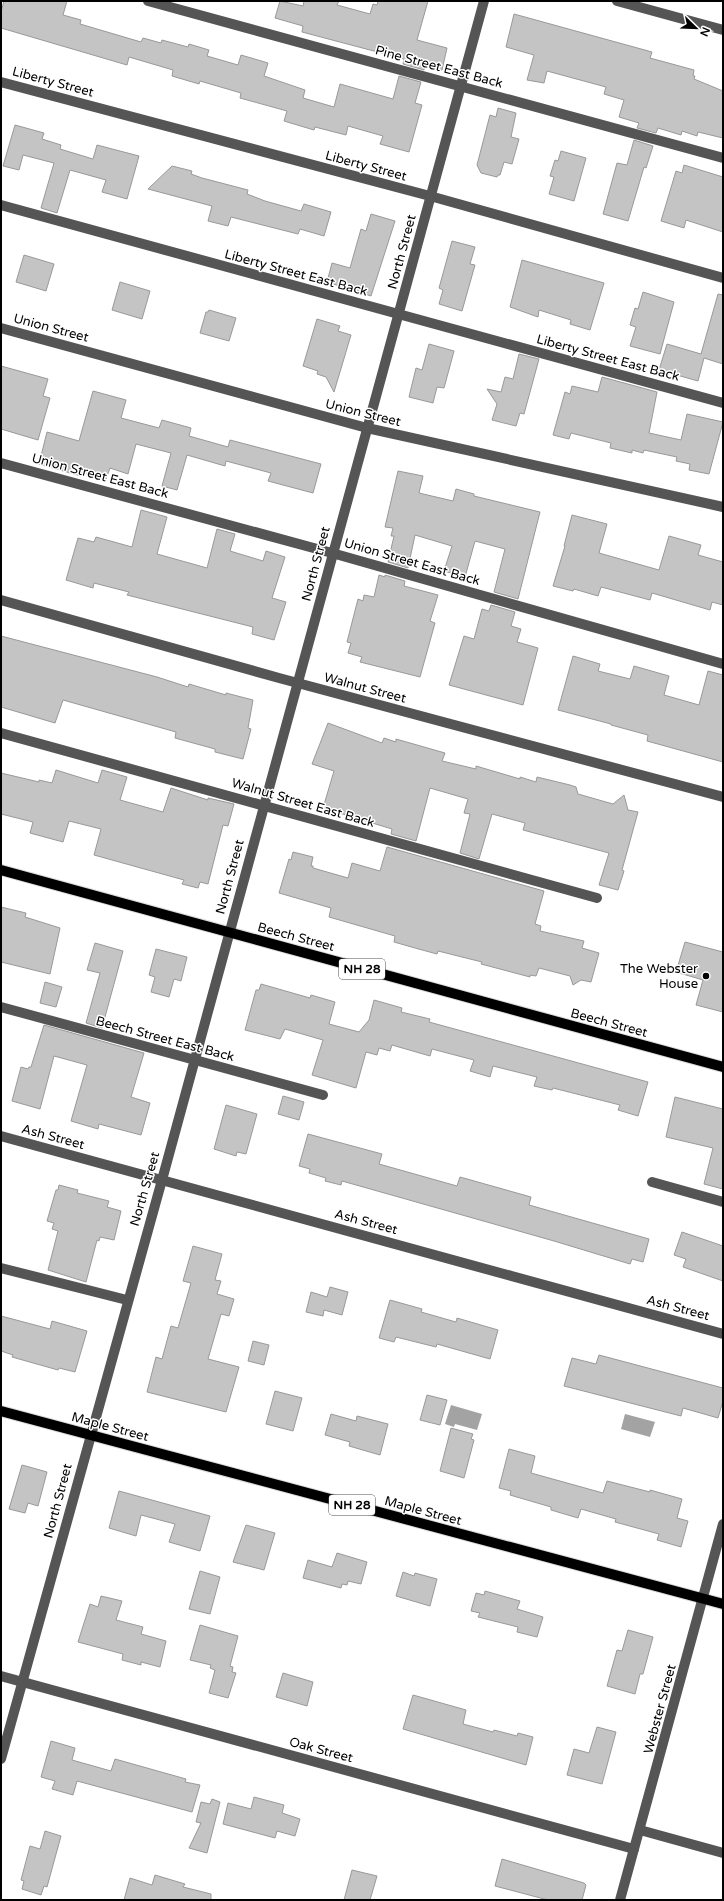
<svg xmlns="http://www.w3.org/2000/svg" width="724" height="1901" font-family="'Varela Round',sans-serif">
<rect width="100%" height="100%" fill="#fff"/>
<!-- water -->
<g fill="#a3a3a3">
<path d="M 451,1405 L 482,1414 L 477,1430 L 455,1424 L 454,1427 L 445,1424 Z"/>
<path d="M 625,1414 L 655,1422 L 650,1437 L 621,1429 Z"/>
</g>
<!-- building -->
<g fill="#c4c4c4" stroke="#999">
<path d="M 4,1 L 67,1 L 63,15 L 81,20 L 80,24 L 141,42 L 143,38 L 161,43 L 162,40 L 188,47 L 189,44 L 209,50 L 207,56 L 238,65 L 241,55 L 268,63 L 264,76 L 305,90 L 303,98 L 334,107 L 340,84 L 393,99 L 399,76 L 421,82 L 415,103 L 422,105 L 409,152 L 380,144 L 383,136 L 348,126 L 346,135 L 315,127 L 314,130 L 284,121 L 287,111 L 240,98 L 241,93 L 200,81 L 199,84 L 172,76 L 173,70 L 129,57 L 127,65 L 1,28 L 1,12 Z"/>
<path d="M 280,1 L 303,6 L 304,1 L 339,1 L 337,5 L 370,14 L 373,4 L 377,5 L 378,1 L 428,1 L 417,40 L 447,48 L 442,70 L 425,65 L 424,70 L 403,64 L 404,59 L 302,32 L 303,26 L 275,18 Z"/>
<path d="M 514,14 L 652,52 L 650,58 L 694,70 L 693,76 L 695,76 L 694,79 L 723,91 L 723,138 L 698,132 L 697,136 L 682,131 L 681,135 L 658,128 L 656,133 L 637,128 L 639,123 L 619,117 L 624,100 L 604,94 L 606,87 L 547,71 L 544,83 L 527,80 L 534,55 L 506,47 Z"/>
<path d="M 498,108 L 516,113 L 511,137 L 519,139 L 512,164 L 504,162 L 500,175 L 498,175 L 497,177 L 481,173 L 477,165 L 490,115 L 496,117 Z"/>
<path d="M 15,125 L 44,133 L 42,139 L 61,145 L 60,149 L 93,159 L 97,145 L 139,156 L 127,199 L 102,192 L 106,180 L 70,170 L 57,213 L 41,208 L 54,163 L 23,155 L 19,170 L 3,166 Z"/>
<path d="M 634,140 L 653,146 L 646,168 L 644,167 L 628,221 L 603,214 L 617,163 L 627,165 Z"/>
<path d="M 561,151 L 586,158 L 574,201 L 549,194 L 554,177 L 550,176 L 555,160 L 558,161 Z"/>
<path d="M 684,165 L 723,177 L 723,232 L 686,220 L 684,228 L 661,221 L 676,171 L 682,173 Z"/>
<path d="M 172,166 L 192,171 L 191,174 L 202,178 L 248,190 L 247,194 L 265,201 L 301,211 L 304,204 L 331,212 L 324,236 L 300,229 L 298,234 L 231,217 L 228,226 L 208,221 L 212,206 L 148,189 Z"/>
<path d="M 371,214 L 395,221 L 371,296 L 327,282 L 332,263 L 350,268 L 361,229 L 366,231 Z"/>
<path d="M 452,241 L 475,247 L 470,264 L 475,265 L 462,311 L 439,304 L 443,290 L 439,288 Z"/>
<path d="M 24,255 L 54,264 L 46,291 L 16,282 Z"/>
<path d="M 522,260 L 604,283 L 590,330 L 570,324 L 571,320 L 539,310 L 538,317 L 510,307 Z"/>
<path d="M 120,282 L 150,291 L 142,319 L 112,310 Z"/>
<path d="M 643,292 L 674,302 L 660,354 L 630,346 L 636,327 L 630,325 L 635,308 L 638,309 Z"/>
<path d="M 718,294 L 723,295 L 723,364 L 704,358 L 698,381 L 659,370 L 667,344 L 701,354 Z"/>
<path d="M 209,310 L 236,318 L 229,341 L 200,333 L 206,312 L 208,312 Z"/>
<path d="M 317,319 L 340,326 L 338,331 L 351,335 L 334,392 L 326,377 L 317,374 L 318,371 L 303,366 Z"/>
<path d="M 429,344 L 454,351 L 444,388 L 437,387 L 433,403 L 409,397 L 416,368 L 422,370 Z"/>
<path d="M 519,354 L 539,359 L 524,414 L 520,413 L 516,426 L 492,420 L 497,404 L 487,389 L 501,392 L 505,377 L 513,379 Z"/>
<path d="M 1,366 L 48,379 L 43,396 L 50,398 L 38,440 L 1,429 Z"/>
<path d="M 602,377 L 657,392 L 649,433 L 681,440 L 687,414 L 723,422 L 709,474 L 689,470 L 690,464 L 676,461 L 677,457 L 644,450 L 643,453 L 632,450 L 632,453 L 610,448 L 611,443 L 571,433 L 569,439 L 553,435 L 565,392 L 570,394 L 572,386 L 598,392 Z"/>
<path d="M 93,391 L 126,400 L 121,418 L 159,428 L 162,420 L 191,428 L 189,436 L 228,447 L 230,440 L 321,464 L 313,493 L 268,481 L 271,473 L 226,461 L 225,466 L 187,455 L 177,490 L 162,486 L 171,453 L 136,444 L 128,474 L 110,468 L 106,479 L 81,472 L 81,476 L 39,464 L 47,432 L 79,441 Z"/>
<path d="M 398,471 L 423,476 L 419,493 L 453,501 L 456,489 L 474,494 L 474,496 L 540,512 L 518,599 L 494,592 L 505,549 L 475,541 L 465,577 L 444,571 L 452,546 L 415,535 L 408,568 L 388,562 L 394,536 L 391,536 L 393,528 L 385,527 Z"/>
<path d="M 141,510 L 167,517 L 157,554 L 207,568 L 217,529 L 235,534 L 230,551 L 263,561 L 266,551 L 285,557 L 272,598 L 286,602 L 274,640 L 252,634 L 253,627 L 127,595 L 129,592 L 94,583 L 93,588 L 66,580 L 78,538 L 94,542 L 96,537 L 132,547 Z"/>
<path d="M 572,515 L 607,524 L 599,553 L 659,570 L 669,536 L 701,545 L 698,555 L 723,562 L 723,605 L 712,602 L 710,610 L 652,593 L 650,600 L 601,587 L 598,596 L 574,589 L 573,591 L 553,586 L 565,546 L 564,546 Z"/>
<path d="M 379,575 L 385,577 L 385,575 L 405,581 L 404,586 L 438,595 L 430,621 L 435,623 L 420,677 L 360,662 L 362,657 L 348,653 L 351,643 L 347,642 L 358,599 L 363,601 L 364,595 L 374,597 Z"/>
<path d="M 491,605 L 515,612 L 511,626 L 521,629 L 517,642 L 538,648 L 523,705 L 449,685 L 464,636 L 474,639 L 482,609 L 489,611 Z"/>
<path d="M 1,636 L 157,677 L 188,687 L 189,684 L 226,695 L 226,693 L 253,700 L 248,728 L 251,729 L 243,759 L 215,752 L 215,749 L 175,738 L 176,732 L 63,700 L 55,723 L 1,707 Z"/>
<path d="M 573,656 L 600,664 L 598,671 L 630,679 L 634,666 L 669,676 L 664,695 L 699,705 L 708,671 L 723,675 L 723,762 L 647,741 L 648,735 L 611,725 L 611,724 L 558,710 Z"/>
<path d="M 328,723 L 382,743 L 384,738 L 396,742 L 396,739 L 445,753 L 442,761 L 476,769 L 476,766 L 520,779 L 520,777 L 536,782 L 537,777 L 570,785 L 576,787 L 578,794 L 613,804 L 624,795 L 628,810 L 638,812 L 622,870 L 624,871 L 618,890 L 599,885 L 609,853 L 523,830 L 525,823 L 492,814 L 479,859 L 460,853 L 470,814 L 464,813 L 468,799 L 430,788 L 416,841 L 391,834 L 392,829 L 323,808 L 334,771 L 312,764 Z"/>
<path d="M 56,770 L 98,783 L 102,770 L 127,777 L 120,800 L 163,812 L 171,788 L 208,800 L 208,798 L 234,804 L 228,826 L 223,825 L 208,884 L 200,882 L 198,888 L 182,884 L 184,880 L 94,855 L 101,829 L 69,821 L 63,842 L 30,833 L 33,822 L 1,814 L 1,773 L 39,782 L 39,780 L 52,783 Z"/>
<path d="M 387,847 L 544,891 L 535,924 L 541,926 L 540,931 L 584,941 L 582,948 L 599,953 L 591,982 L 581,980 L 573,985 L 570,976 L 539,968 L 536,976 L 530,975 L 530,977 L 481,964 L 482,962 L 438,951 L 437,954 L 415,948 L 394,942 L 395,936 L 329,917 L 331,908 L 279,893 L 289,859 L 291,860 L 293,852 L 313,857 L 311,866 L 313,866 L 313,868 L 348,878 L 352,863 L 380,871 Z"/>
<path d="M 1,907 L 26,913 L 25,917 L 60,928 L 50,974 L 1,962 Z"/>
<path d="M 685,942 L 723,952 L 723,1012 L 696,1005 L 703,980 L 676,972 Z"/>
<path d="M 95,943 L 123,951 L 102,1028 L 86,1023 L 100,973 L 87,970 Z"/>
<path d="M 156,949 L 187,957 L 181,981 L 174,979 L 169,997 L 151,992 L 155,977 L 149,975 Z"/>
<path d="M 45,982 L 62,987 L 56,1007 L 40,1003 Z"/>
<path d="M 261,984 L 310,998 L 311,995 L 335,1002 L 329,1024 L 359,1032 L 369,1020 L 374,1000 L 402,1008 L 401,1012 L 430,1019 L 429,1022 L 648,1082 L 638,1116 L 618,1110 L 620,1105 L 553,1088 L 552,1090 L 534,1086 L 537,1077 L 493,1066 L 490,1077 L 470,1071 L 474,1060 L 432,1049 L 430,1056 L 392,1045 L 390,1051 L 379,1048 L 377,1055 L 366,1052 L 356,1088 L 312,1075 L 323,1040 L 285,1029 L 280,1039 L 245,1030 L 256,990 L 259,990 Z"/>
<path d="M 44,1025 L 144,1053 L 131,1097 L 150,1103 L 141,1135 L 99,1124 L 98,1129 L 71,1121 L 87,1065 L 54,1056 L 40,1109 L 12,1101 L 21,1067 L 28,1069 L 29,1067 L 31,1067 Z"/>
<path d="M 283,1096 L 304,1102 L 299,1120 L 278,1114 Z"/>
<path d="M 675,1097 L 723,1109 L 723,1189 L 704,1184 L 713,1148 L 666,1137 Z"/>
<path d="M 226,1105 L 257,1114 L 246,1154 L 237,1152 L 236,1156 L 214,1149 Z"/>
<path d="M 308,1134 L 382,1154 L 379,1164 L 457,1186 L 460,1177 L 531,1197 L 529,1205 L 649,1239 L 643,1262 L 632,1259 L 630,1264 L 554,1241 L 342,1181 L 341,1185 L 325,1181 L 326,1178 L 309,1173 L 310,1169 L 299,1166 Z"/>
<path d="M 59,1185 L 78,1190 L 77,1193 L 109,1201 L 107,1207 L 121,1211 L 114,1240 L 100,1237 L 99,1241 L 97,1240 L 86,1282 L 48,1270 L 58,1231 L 52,1229 L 54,1223 L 47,1221 L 56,1190 L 58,1190 Z"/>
<path d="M 682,1232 L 723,1246 L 723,1281 L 683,1267 L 686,1259 L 674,1255 Z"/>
<path d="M 193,1246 L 222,1254 L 215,1280 L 221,1281 L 217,1294 L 234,1299 L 229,1316 L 221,1314 L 208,1359 L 239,1367 L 226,1412 L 147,1392 L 156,1357 L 162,1359 L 171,1326 L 178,1328 L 191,1283 L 183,1281 Z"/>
<path d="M 330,1287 L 348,1292 L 342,1315 L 324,1310 L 323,1316 L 306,1312 L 311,1292 L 327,1297 Z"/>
<path d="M 390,1300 L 422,1309 L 421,1312 L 456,1322 L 457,1318 L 498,1330 L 490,1359 L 437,1344 L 436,1347 L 396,1337 L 394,1342 L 379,1338 Z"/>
<path d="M 1,1316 L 50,1329 L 52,1321 L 87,1331 L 75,1372 L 59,1368 L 58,1370 L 12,1357 L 13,1355 L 1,1351 Z"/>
<path d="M 253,1341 L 269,1345 L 264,1365 L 248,1361 Z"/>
<path d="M 599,1355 L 723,1388 L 723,1401 L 718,1418 L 683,1408 L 681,1416 L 564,1386 L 572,1358 L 596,1364 Z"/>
<path d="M 275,1391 L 302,1398 L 293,1431 L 266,1424 Z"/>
<path d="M 427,1395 L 447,1400 L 440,1425 L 420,1420 Z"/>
<path d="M 331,1414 L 356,1421 L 357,1416 L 388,1424 L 380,1455 L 349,1446 L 350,1442 L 325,1435 Z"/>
<path d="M 451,1428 L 473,1434 L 471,1439 L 474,1440 L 464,1478 L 440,1471 Z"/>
<path d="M 509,1449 L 535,1456 L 531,1473 L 603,1493 L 607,1481 L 650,1492 L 650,1490 L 682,1499 L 677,1518 L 688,1521 L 681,1547 L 657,1540 L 659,1534 L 615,1522 L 616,1519 L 581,1509 L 578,1518 L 551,1510 L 551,1507 L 510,1495 L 511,1491 L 499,1488 Z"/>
<path d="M 22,1465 L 47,1472 L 38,1506 L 28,1503 L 25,1513 L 9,1509 Z"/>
<path d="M 119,1491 L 210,1516 L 200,1551 L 169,1542 L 175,1524 L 141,1515 L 136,1536 L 109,1528 Z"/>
<path d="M 246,1525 L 275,1533 L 264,1570 L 233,1562 Z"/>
<path d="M 337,1553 L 367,1562 L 361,1584 L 348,1581 L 347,1585 L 342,1584 L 341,1588 L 303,1578 L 308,1560 L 332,1567 Z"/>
<path d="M 200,1571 L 220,1577 L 210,1614 L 189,1609 Z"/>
<path d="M 403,1572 L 414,1576 L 415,1573 L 437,1579 L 430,1606 L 396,1596 Z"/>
<path d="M 485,1591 L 520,1601 L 517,1609 L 543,1617 L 537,1637 L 517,1632 L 518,1627 L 478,1617 L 480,1613 L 471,1611 L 476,1593 L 484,1595 Z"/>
<path d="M 101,1596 L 122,1601 L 116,1620 L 143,1627 L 141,1634 L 166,1641 L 160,1667 L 141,1662 L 141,1665 L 122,1660 L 123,1654 L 78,1642 L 90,1604 L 98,1607 Z"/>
<path d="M 200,1625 L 238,1636 L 230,1666 L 233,1667 L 232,1672 L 236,1673 L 228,1698 L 209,1693 L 215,1670 L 210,1668 L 211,1665 L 190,1660 Z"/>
<path d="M 628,1630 L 653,1637 L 643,1674 L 640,1674 L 635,1694 L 607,1686 L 617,1650 L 622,1651 Z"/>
<path d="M 283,1673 L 313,1682 L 307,1706 L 276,1697 Z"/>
<path d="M 413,1695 L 466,1710 L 463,1724 L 493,1732 L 494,1730 L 517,1736 L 518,1733 L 533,1737 L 526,1765 L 403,1729 Z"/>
<path d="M 597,1727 L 616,1732 L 602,1784 L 567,1775 L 574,1749 L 589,1753 Z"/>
<path d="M 51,1741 L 75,1748 L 72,1760 L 111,1771 L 115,1759 L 186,1779 L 185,1782 L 200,1785 L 192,1812 L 77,1781 L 73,1795 L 52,1789 L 55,1781 L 41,1777 Z"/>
<path d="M 254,1797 L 284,1805 L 282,1813 L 300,1819 L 295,1836 L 277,1831 L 275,1838 L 223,1824 L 228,1803 L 251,1809 Z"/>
<path d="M 212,1799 L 220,1802 L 207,1853 L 189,1848 L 201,1823 L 196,1822 L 201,1802 L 210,1804 Z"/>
<path d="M 45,1831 L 61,1836 L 47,1887 L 44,1886 L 41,1895 L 22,1889 L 24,1881 L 21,1880 L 30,1846 L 40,1849 Z"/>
<path d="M 502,1859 L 584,1883 L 586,1885 L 582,1900 L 548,1900 L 495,1886 Z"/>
<path d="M 352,1870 L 377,1876 L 370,1900 L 344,1900 Z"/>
<path d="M 155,1875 L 185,1884 L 183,1887 L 211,1894 L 211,1900 L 124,1900 L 130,1878 L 152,1885 Z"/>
</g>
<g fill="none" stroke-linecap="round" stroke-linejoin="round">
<!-- major casing -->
<g stroke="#dbdbdb" stroke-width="12">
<g id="major">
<path d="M 1,870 L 723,1067"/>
<path d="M 1,1411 L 723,1604"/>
</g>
</g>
<!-- minor -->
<g stroke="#555" stroke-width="10">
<path d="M 148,1 L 723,158"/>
<path d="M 617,1 L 723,30"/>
<path d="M 1,82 L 430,196 L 723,278"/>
<path d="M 1,205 L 723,403"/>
<path d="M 1,328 L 367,428 L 723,507"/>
<path d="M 1,463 L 332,553 L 723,664"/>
<path d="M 1,600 L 279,678 L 723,797"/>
<path d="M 1,733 L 597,898"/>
<path d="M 1,1007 L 323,1095"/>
<path d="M 1,1136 L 723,1334"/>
<path d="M 652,1182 L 723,1202"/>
<path d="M 1,1268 L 127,1300"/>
<path d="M 1,1676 L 634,1849"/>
<path d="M 1,1759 L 162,1180 L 484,1"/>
<path d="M 640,1830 L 723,1853"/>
<path d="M 620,1900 L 723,1524"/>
</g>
<!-- major -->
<use href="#major" stroke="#000" stroke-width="10"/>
</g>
<!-- markers -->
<circle fill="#000" stroke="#fff" stroke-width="1.5" cx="706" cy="976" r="4"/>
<g text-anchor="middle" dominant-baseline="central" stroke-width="3" stroke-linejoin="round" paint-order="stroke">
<!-- shield labels -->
<g fill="#fff" stroke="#4c4c4c" stroke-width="1">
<rect x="339" y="959" width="46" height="20" rx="3"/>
<rect x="329" y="1495" width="46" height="20" rx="3"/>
</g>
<g font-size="12" font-weight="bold" fill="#000">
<text x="362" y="969">NH 28</text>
<text x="352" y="1505">NH 28</text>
</g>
<!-- street labels -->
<g font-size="13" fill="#000" stroke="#fff">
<text transform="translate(439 67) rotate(15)">Pine Street East Back</text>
<text transform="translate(53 82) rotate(15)">Liberty Street</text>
<text transform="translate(366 166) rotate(15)">Liberty Street</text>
<text transform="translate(402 252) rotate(-75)">North Street</text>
<text transform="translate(296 273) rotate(15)">Liberty Street East Back</text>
<text transform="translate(51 328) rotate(15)">Union Street</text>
<text transform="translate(608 358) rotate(15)">Liberty Street East Back</text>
<text transform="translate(363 413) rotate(14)">Union Street</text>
<text transform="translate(100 476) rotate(15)">Union Street East Back</text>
<text transform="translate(412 562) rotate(16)">Union Street East Back</text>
<text transform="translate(316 564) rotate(-75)">North Street</text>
<text transform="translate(365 688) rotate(15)">Walnut Street</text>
<text transform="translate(303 803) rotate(16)">Walnut Street East Back</text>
<text transform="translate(230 877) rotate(-75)">North Street</text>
<text transform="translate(296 937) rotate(15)">Beech Street</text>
<text transform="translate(609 1023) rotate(15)">Beech Street</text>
<text transform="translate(165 1039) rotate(15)">Beech Street East Back</text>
<text transform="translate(53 1137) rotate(15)">Ash Street</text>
<text transform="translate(145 1189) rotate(-74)">North Street</text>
<text transform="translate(366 1222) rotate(15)">Ash Street</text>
<text transform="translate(678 1308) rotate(15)">Ash Street</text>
<text transform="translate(110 1427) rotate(15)">Maple Street</text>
<text transform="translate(58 1501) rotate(-75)">North Street</text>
<text transform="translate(423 1511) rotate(15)">Maple Street</text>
<text transform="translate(660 1709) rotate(-75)">Webster Street</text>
<text transform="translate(321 1750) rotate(15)">Oak Street</text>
</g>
<!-- poi labels -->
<g font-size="13" fill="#000" stroke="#fff" text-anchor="end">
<text x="698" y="969">The Webster<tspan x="698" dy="15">House</tspan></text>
</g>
</g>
<!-- border -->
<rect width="724" height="1901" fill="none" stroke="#000000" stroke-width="4"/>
<!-- north arrow -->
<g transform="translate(696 28) rotate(113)" stroke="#ffffff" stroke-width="3" paint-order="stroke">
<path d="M0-3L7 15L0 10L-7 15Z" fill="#000000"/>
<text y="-6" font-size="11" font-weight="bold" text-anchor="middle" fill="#000000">N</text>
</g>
</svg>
